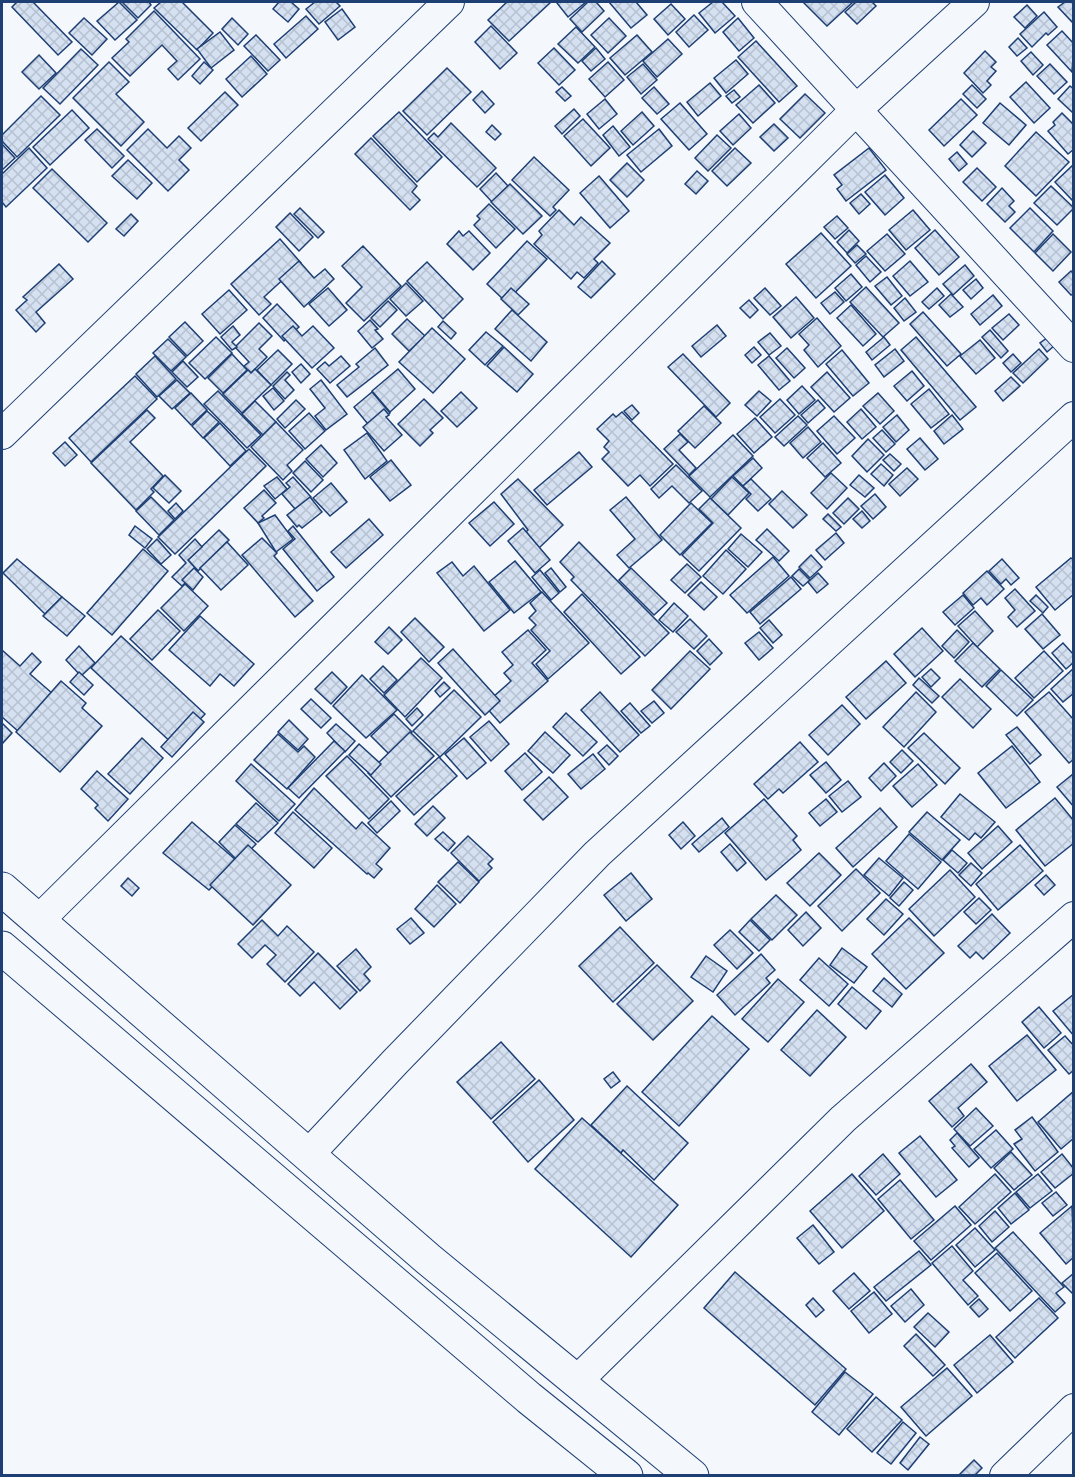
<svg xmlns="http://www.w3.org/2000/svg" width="1075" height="1477" font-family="'Sofia Sans Condensed',sans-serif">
<defs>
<pattern id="building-cross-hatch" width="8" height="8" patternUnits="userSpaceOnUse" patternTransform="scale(1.5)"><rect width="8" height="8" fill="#d5e0f0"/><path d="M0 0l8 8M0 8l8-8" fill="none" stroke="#b6c1d1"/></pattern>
</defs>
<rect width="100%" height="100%" fill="#f4f7fb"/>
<!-- building -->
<g fill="url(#building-cross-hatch)" stroke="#1d3f73" stroke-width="1.5">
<path d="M 17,2 L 33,2 L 72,42 L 58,55 L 12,7 Z"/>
<path d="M 119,2 L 137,20 L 115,40 L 97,21 Z"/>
<path d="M 122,2 L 149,2 L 151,5 L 138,18 Z"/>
<path d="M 161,2 L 182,2 L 213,33 L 197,50 L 154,8 Z"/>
<path d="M 279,2 L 291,2 L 299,9 L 288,22 L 273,9 Z"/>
<path d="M 315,2 L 336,2 L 340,6 L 319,24 L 306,9 Z"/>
<path d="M 507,2 L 551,2 L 509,41 L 488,20 Z"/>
<path d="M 559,2 L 586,2 L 568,17 L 557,3 Z"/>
<path d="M 588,2 L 596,2 L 604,11 L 582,32 L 570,19 Z"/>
<path d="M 609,2 L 636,2 L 647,15 L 631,28 Z"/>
<path d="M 713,2 L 722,2 L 735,16 L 715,33 L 699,13 Z"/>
<path d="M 803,2 L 853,2 L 827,26 Z"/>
<path d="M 856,2 L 872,2 L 876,6 L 857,24 L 845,12 Z"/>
<path d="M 1065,2 L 1074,2 L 1074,24 L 1058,7 Z"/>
<path d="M 671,4 L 685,19 L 668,35 L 654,19 Z"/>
<path d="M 1027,5 L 1037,16 L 1025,28 L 1014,17 Z"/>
<path d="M 342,9 L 355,27 L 338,40 L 325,22 Z"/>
<path d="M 154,11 L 200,59 L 178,80 L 168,69 L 177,61 L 162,45 L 130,76 L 112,58 L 129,42 L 126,39 Z"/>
<path d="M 1044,12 L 1057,27 L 1048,35 L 1046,33 L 1032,47 L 1020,34 Z"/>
<path d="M 694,15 L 708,30 L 689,47 L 676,32 Z"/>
<path d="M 306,16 L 318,29 L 286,58 L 274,44 Z"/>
<path d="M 84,18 L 107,39 L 92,55 L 69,33 Z"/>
<path d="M 232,18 L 248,34 L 238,45 L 222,29 Z"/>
<path d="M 609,18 L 626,36 L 608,53 L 591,35 Z"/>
<path d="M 738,18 L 754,38 L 739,51 L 723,32 Z"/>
<path d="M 491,26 L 517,53 L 500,69 L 475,42 Z"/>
<path d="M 576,27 L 595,47 L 578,63 L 558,44 Z"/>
<path d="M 1062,31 L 1074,44 L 1072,72 L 1047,45 Z"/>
<path d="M 220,32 L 234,50 L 211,68 L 197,49 Z"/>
<path d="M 256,35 L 280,60 L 268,71 L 244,46 Z"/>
<path d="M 637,35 L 652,52 L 625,75 L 610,58 Z"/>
<path d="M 1018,38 L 1027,48 L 1017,56 L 1009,47 Z"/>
<path d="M 668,39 L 682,54 L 657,77 L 643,61 Z"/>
<path d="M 756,41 L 797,86 L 779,102 L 738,57 Z"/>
<path d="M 554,48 L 575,70 L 559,85 L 538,63 Z"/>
<path d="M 596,48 L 605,59 L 591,71 L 582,61 Z"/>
<path d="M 81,49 L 98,65 L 60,104 L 43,88 Z"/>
<path d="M 985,51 L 996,62 L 991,67 L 996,71 L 987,81 L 991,85 L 983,93 L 964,73 Z"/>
<path d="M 1031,52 L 1043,65 L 1033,75 L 1021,61 Z"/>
<path d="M 39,55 L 56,73 L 39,89 L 22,72 Z"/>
<path d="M 251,56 L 267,74 L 242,97 L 226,79 Z"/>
<path d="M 736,60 L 748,74 L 726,93 L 714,78 Z"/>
<path d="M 109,62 L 129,82 L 116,94 L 144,122 L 121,146 L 73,98 Z"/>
<path d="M 204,62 L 213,70 L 200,84 L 192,76 Z"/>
<path d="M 608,62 L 624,80 L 605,97 L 589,79 Z"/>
<path d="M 643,64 L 657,80 L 641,94 L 627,77 Z"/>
<path d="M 1050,64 L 1067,82 L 1054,94 L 1037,76 Z"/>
<path d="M 447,68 L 471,92 L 427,135 L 403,111 Z"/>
<path d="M 1026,82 L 1050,108 L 1034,123 L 1010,97 Z"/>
<path d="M 710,83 L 721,96 L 698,116 L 687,102 Z"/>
<path d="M 759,85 L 775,103 L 753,123 L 736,105 Z"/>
<path d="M 972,85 L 986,99 L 977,108 L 963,94 Z"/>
<path d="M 1070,86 L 1074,89 L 1074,110 L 1072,112 L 1058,99 Z"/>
<path d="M 562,87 L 571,96 L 565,101 L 556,92 Z"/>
<path d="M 654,87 L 669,104 L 657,114 L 642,98 Z"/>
<path d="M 734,90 L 740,97 L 732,103 L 726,96 Z"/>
<path d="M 482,91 L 494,104 L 485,113 L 473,100 Z"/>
<path d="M 225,92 L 238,105 L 201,141 L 188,128 Z"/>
<path d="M 805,94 L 825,113 L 800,138 L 780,119 Z"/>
<path d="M 41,96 L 60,115 L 17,157 L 2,141 L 2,135 Z"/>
<path d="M 605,99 L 617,114 L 599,129 L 587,114 Z"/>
<path d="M 961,99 L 977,115 L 944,146 L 929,130 Z"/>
<path d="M 680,103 L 707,134 L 689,150 L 661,119 Z"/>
<path d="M 1000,103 L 1026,125 L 1009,145 L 983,123 Z"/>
<path d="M 574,109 L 580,116 L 562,134 L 555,126 Z"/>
<path d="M 72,110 L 89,128 L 50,165 L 33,147 Z"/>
<path d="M 399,112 L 442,157 L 417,182 L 373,136 Z"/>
<path d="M 642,112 L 654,126 L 633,145 L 621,131 Z"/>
<path d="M 1062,113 L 1074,125 L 1074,149 L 1068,154 L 1048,131 L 1055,125 L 1053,122 Z"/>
<path d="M 739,114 L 751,128 L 733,145 L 720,131 Z"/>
<path d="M 583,119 L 610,148 L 591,166 L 564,136 Z"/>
<path d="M 451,123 L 496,168 L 477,187 L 428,139 L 434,133 L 438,137 Z"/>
<path d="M 774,124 L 788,138 L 774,151 L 760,137 Z"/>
<path d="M 492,125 L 501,134 L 495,140 L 486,132 Z"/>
<path d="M 613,126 L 630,147 L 619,156 L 603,135 Z"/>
<path d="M 97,129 L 124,156 L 112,168 L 85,140 Z"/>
<path d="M 148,129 L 167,148 L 179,136 L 191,148 L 179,160 L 189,170 L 168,191 L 127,150 Z"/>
<path d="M 659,129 L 672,146 L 641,172 L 627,155 Z"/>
<path d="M 973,131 L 986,143 L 972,157 L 960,145 Z"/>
<path d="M 1036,132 L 1069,162 L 1036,196 L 1005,166 Z"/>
<path d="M 717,135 L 731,148 L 708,171 L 695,158 Z"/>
<path d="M 371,138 L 417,186 L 412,192 L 420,200 L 410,210 L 355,154 Z"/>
<path d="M 2,144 L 15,158 L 2,170 Z"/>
<path d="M 29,148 L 47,168 L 6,207 L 2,202 L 2,174 Z"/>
<path d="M 735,148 L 751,163 L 727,186 L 712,171 Z"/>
<path d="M 869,148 L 886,170 L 846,201 L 837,189 L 842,185 L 834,175 Z"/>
<path d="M 957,152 L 967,164 L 959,171 L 949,159 Z"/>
<path d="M 534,157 L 569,190 L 553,207 L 556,210 L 550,216 L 512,180 Z"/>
<path d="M 128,160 L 152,183 L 137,199 L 112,176 Z"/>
<path d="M 627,163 L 644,180 L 627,197 L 610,180 Z"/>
<path d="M 1072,166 L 1074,167 L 1074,202 L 1055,182 Z"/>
<path d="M 977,168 L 996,187 L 982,201 L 963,182 Z"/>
<path d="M 52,169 L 107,223 L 88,242 L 33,188 Z"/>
<path d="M 697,171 L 708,181 L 696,194 L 685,184 Z"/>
<path d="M 496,173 L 508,186 L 492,202 L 480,189 Z"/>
<path d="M 885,175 L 904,198 L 885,215 L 865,192 Z"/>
<path d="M 599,176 L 629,211 L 610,228 L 580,193 Z"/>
<path d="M 510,184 L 542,216 L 523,234 L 491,202 Z"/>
<path d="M 1051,186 L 1074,208 L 1057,225 L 1034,203 Z"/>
<path d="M 1002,188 L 1014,201 L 1009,206 L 1015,212 L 1005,222 L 987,204 Z"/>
<path d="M 861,194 L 870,204 L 859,214 L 850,203 Z"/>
<path d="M 489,204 L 515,229 L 496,248 L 474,225 L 480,219 L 477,216 Z"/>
<path d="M 300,208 L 324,232 L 318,238 L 294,214 Z"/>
<path d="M 1030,208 L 1053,231 L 1034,252 L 1010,228 Z"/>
<path d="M 559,210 L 574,225 L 581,217 L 610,243 L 594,259 L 598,263 L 584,278 L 577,272 L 571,279 L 534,244 L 542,235 L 539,231 Z"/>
<path d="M 913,210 L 930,230 L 906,250 L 889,230 Z"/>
<path d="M 290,213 L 313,237 L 299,251 L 276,227 Z"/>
<path d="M 131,214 L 138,221 L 124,236 L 116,229 Z"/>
<path d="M 837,216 L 848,228 L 835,239 L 824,227 Z"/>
<path d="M 849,230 L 859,241 L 847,253 L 837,242 Z"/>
<path d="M 935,230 L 959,257 L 939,275 L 915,248 Z"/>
<path d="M 459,231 L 463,236 L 469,231 L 490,253 L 473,270 L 447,244 Z"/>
<path d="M 821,233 L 851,266 L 816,298 L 786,264 Z"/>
<path d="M 887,234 L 905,254 L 885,271 L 867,251 Z"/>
<path d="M 1053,234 L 1071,252 L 1053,271 L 1035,253 Z"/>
<path d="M 280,239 L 301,263 L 264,297 L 271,304 L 259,315 L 231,284 Z"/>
<path d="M 527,241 L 547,259 L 506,302 L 487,284 Z"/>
<path d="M 857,245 L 866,254 L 855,263 L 847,254 Z"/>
<path d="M 363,246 L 401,286 L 364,321 L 346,303 L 362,287 L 342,266 Z"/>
<path d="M 866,256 L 881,272 L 870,282 L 856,265 Z"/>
<path d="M 299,261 L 314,278 L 325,269 L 334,279 L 304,307 L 279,279 Z"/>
<path d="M 602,261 L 615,274 L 591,298 L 578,287 Z"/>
<path d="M 910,261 L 928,282 L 910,296 L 893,276 Z"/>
<path d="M 427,262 L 463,299 L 443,319 L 407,281 Z"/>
<path d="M 59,264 L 73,279 L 36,312 L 45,323 L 36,332 L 16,310 L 27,300 L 23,297 Z"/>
<path d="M 965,265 L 974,276 L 953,295 L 943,284 Z"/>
<path d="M 1071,271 L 1074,274 L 1074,293 L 1071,295 L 1059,282 Z"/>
<path d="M 851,274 L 862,287 L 846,301 L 835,288 Z"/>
<path d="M 887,277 L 902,296 L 891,305 L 875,286 Z"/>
<path d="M 976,279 L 983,288 L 971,299 L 963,290 Z"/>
<path d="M 406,283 L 423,301 L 406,316 L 390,299 Z"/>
<path d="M 866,287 L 899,323 L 883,337 L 850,302 Z"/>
<path d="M 328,288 L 347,310 L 329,326 L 309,304 Z"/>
<path d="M 511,288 L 529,304 L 518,315 L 501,299 Z"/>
<path d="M 765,288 L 781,306 L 770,315 L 754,298 Z"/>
<path d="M 937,288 L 944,296 L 929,309 L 922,302 Z"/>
<path d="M 229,290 L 247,310 L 220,334 L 202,314 Z"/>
<path d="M 835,292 L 844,302 L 830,314 L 821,303 Z"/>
<path d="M 951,294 L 963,307 L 950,317 L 939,305 Z"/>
<path d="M 993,295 L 1002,306 L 980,325 L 971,314 Z"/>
<path d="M 796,297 L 814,318 L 791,338 L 773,317 Z"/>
<path d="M 905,298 L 916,312 L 904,321 L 894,308 Z"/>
<path d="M 749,300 L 758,310 L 750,318 L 740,308 Z"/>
<path d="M 388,301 L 397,310 L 380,327 L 371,318 Z"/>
<path d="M 277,304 L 299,327 L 284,341 L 263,318 Z"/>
<path d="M 851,305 L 876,334 L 863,346 L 837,318 Z"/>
<path d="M 512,310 L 547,342 L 531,361 L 495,329 Z"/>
<path d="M 923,312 L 961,354 L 947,366 L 910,324 Z"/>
<path d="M 1009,314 L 1019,325 L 1003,340 L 992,328 Z"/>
<path d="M 817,318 L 841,346 L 818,367 L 804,350 L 809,345 L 799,334 Z"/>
<path d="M 407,319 L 425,336 L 409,351 L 392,334 Z"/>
<path d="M 370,320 L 378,329 L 375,330 L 383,339 L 372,348 L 358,331 Z"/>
<path d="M 443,321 L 456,333 L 451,339 L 438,327 Z"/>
<path d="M 185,322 L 203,341 L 187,356 L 169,337 Z"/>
<path d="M 259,323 L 272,336 L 259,349 L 267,357 L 251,373 L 244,366 L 249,362 L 235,347 Z"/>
<path d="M 717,325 L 726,336 L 701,357 L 692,346 Z"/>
<path d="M 233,326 L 240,335 L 232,342 L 237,347 L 232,350 L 221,337 Z"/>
<path d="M 293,326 L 302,336 L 313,326 L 334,348 L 312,368 L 282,336 Z"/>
<path d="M 432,328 L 465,359 L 433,393 L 399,362 Z"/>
<path d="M 990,330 L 1008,351 L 1001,358 L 982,337 Z"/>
<path d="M 486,332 L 503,346 L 485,365 L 469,350 Z"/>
<path d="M 770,333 L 781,346 L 769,355 L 758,342 Z"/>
<path d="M 216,337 L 232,353 L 205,379 L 189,363 Z"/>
<path d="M 884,337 L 890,345 L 872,360 L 866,352 Z"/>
<path d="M 916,337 L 976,407 L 960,420 L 901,350 Z"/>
<path d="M 1047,338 L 1054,346 L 1047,352 L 1040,343 Z"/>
<path d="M 168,339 L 186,357 L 171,371 L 153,353 Z"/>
<path d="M 980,340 L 995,358 L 976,374 L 960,356 Z"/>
<path d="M 504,347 L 533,374 L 517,392 L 487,366 Z"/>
<path d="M 754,347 L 761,355 L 752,363 L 745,355 Z"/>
<path d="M 375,348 L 388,365 L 347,397 L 337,385 L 359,367 L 356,364 Z"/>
<path d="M 787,348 L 805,368 L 794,378 L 776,358 Z"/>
<path d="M 895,349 L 904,361 L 884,377 L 875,365 Z"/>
<path d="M 1039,349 L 1048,359 L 1023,383 L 1013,373 Z"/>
<path d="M 278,350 L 292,364 L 271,385 L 257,370 Z"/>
<path d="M 842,350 L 869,383 L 853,396 L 826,364 Z"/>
<path d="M 232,354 L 247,370 L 223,393 L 208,378 Z"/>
<path d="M 683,354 L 730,403 L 716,417 L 668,367 Z"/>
<path d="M 1013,354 L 1021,363 L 1011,372 L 1003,363 Z"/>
<path d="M 155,356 L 176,379 L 157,397 L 136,374 Z"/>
<path d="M 341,356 L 350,366 L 330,383 L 317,369 L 325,362 L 329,366 Z"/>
<path d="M 769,356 L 790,381 L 779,390 L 758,365 Z"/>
<path d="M 183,361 L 198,377 L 187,387 L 172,372 Z"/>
<path d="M 301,364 L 310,374 L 301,383 L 292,372 Z"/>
<path d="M 255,369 L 271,385 L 242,413 L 223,394 L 248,370 L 251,373 Z"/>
<path d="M 398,369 L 415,389 L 390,412 L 372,391 Z"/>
<path d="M 912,371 L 924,386 L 907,401 L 894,386 Z"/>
<path d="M 287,372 L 290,375 L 285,380 L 294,390 L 285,399 L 273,386 Z"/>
<path d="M 827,372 L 850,398 L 834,412 L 811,387 Z"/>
<path d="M 135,376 L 157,399 L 91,462 L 69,438 Z"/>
<path d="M 1011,377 L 1020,386 L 1003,401 L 995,391 Z"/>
<path d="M 177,380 L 190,393 L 172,409 L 159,396 Z"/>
<path d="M 321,380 L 347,414 L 326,430 L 315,416 L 325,408 L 310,389 Z"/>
<path d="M 802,386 L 815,400 L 799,414 L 787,400 Z"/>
<path d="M 273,388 L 284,401 L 274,410 L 263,396 Z"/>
<path d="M 929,389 L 949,414 L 931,428 L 911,404 Z"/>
<path d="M 218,391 L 261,435 L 247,448 L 204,404 Z"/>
<path d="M 759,391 L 771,401 L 757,416 L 745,405 Z"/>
<path d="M 372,392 L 390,413 L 372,429 L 354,407 Z"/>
<path d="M 461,392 L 477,408 L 457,427 L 441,411 Z"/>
<path d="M 191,393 L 207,410 L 191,425 L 175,408 Z"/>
<path d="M 878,393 L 894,411 L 880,424 L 863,406 Z"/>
<path d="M 424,399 L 443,418 L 430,430 L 433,433 L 420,446 L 398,424 Z"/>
<path d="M 780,399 L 795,415 L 775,433 L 760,417 Z"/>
<path d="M 296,400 L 305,409 L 285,428 L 277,419 Z"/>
<path d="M 818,400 L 825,408 L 808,423 L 801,415 Z"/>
<path d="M 255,401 L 276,422 L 263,435 L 242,414 Z"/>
<path d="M 632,405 L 639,413 L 632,420 L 624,411 Z"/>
<path d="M 704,406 L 721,423 L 695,448 L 678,431 Z"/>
<path d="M 384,409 L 389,415 L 386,417 L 402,435 L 384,451 L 363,427 Z"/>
<path d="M 861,409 L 876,427 L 862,439 L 847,422 Z"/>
<path d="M 147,410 L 155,418 L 130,442 L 163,476 L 151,489 L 154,492 L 136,510 L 91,463 Z"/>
<path d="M 207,411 L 219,422 L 203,438 L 192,426 Z"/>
<path d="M 622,412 L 673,464 L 650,486 L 640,475 L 628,486 L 602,459 L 609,452 L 604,447 L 609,441 L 597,429 L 613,414 L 616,417 Z"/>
<path d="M 309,413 L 325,431 L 305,449 L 289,431 Z"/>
<path d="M 897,415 L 909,430 L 896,442 L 883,427 Z"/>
<path d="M 952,415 L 963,429 L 944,444 L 934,431 Z"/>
<path d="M 798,416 L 807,425 L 784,446 L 775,437 Z"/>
<path d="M 834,416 L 855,438 L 837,454 L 817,431 Z"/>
<path d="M 755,418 L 772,437 L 754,453 L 737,434 Z"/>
<path d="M 276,422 L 303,450 L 287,465 L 292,471 L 283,480 L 251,447 Z"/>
<path d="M 220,423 L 246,451 L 230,466 L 204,438 Z"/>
<path d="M 808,427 L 821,442 L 803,458 L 790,443 Z"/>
<path d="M 882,430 L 895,444 L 886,452 L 873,438 Z"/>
<path d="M 367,433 L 387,461 L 365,479 L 344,450 Z"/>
<path d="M 680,434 L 688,442 L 679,450 L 696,468 L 689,475 L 664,449 Z"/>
<path d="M 733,435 L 753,456 L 710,497 L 689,476 Z"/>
<path d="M 920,438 L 938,459 L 925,470 L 907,449 Z"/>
<path d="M 868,439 L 884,455 L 867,472 L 852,456 Z"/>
<path d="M 65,442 L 77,455 L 65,466 L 53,453 Z"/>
<path d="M 823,443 L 841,463 L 825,477 L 807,458 Z"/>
<path d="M 321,445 L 337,463 L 323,477 L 306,459 Z"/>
<path d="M 249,449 L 266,466 L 175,554 L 158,537 Z"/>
<path d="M 579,452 L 592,467 L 547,505 L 534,490 Z"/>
<path d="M 890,454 L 901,464 L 894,471 L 883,460 Z"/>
<path d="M 753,458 L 762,468 L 743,486 L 733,476 Z"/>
<path d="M 391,460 L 411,485 L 390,501 L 370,477 Z"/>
<path d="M 305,461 L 323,480 L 311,492 L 293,473 Z"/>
<path d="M 881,464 L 893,475 L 884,486 L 871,474 Z"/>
<path d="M 676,465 L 702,491 L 689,503 L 672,486 L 659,498 L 651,489 Z"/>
<path d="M 907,468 L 918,479 L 900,496 L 889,484 Z"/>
<path d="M 831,473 L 847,488 L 827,509 L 811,493 Z"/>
<path d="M 165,475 L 181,491 L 169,503 L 153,488 Z"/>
<path d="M 859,475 L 874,488 L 865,497 L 850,485 Z"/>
<path d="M 277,477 L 287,489 L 275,499 L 264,486 Z"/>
<path d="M 293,477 L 311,497 L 296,510 L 282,494 L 290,487 L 286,483 Z"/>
<path d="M 732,477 L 749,493 L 728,515 L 711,499 Z"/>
<path d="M 518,479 L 563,525 L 539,548 L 526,532 L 528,530 L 501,494 Z"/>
<path d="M 751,479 L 771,499 L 758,511 L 746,499 L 751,494 L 743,486 Z"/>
<path d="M 331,483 L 347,502 L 330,516 L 313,498 Z"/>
<path d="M 264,490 L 276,503 L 262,516 L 264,518 L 258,523 L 244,508 Z"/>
<path d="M 782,491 L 807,515 L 793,528 L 769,504 Z"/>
<path d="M 875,494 L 886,507 L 873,519 L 861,506 Z"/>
<path d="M 151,497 L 174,520 L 159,535 L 136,511 Z"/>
<path d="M 310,497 L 322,512 L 302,528 L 299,525 L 297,527 L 287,515 Z"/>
<path d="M 626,497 L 662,540 L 629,568 L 617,555 L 635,539 L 610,510 Z"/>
<path d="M 710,498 L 741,528 L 699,571 L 682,555 L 713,523 L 699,509 Z"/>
<path d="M 848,498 L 859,509 L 844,524 L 833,513 Z"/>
<path d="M 494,502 L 514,524 L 490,546 L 469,523 Z"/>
<path d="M 176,503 L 183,511 L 175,519 L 168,511 Z"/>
<path d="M 691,503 L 712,523 L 680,555 L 660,535 Z"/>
<path d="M 862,511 L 870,521 L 862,528 L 853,519 Z"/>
<path d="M 828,514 L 841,527 L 836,531 L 823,519 Z"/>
<path d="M 275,515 L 293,539 L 276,552 L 258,523 Z"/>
<path d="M 369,519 L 383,535 L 346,568 L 331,552 Z"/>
<path d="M 135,526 L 152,539 L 145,548 L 129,535 Z"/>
<path d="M 293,526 L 334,577 L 317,591 L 283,549 L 295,539 L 288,531 Z"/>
<path d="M 523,528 L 550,560 L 535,573 L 508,541 Z"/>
<path d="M 767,529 L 789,551 L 779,561 L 756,540 Z"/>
<path d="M 219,530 L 229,540 L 198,571 L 188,560 Z"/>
<path d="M 836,533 L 844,543 L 825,560 L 816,550 Z"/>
<path d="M 741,534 L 762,552 L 748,567 L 728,549 Z"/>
<path d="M 262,538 L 277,553 L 274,556 L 313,601 L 295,617 L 242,555 Z"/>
<path d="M 157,539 L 171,555 L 161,564 L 147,549 Z"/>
<path d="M 195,539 L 202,547 L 188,560 L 198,571 L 182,586 L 172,577 L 186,563 L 179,555 Z"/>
<path d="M 227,542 L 248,565 L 221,590 L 200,568 Z"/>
<path d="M 579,542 L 669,633 L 645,656 L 571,580 L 574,577 L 560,562 Z"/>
<path d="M 143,549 L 168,571 L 112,635 L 87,613 Z"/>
<path d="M 726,550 L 746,569 L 723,594 L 703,576 Z"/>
<path d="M 811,555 L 822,567 L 810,578 L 799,567 Z"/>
<path d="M 773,557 L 789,576 L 747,613 L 730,595 Z"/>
<path d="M 1071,558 L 1074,560 L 1074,594 L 1055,610 L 1036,587 Z"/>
<path d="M 17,559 L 62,597 L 45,614 L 3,573 Z"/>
<path d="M 1002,559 L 1019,578 L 1011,585 L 1006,579 L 1001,584 L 989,571 Z"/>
<path d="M 515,561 L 541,592 L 514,613 L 489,582 Z"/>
<path d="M 452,562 L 463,576 L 474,566 L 510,610 L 484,631 L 437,573 Z"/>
<path d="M 687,564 L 701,577 L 685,593 L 671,580 Z"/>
<path d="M 194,568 L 203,577 L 193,590 L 182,580 Z"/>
<path d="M 551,568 L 566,587 L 560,592 L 545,573 Z"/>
<path d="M 631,568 L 667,603 L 654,615 L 619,580 Z"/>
<path d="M 799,569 L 810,580 L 803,586 L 792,576 Z"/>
<path d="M 540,570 L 559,593 L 551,600 L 532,577 Z"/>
<path d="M 987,571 L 1004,589 L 987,605 L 981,598 L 973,605 L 963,593 Z"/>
<path d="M 818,573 L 828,584 L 817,593 L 808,582 Z"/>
<path d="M 791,577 L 801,589 L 760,624 L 750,612 Z"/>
<path d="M 701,582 L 717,597 L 704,610 L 688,595 Z"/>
<path d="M 185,584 L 208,606 L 184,631 L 161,608 Z"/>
<path d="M 1015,589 L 1035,611 L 1017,627 L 1008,617 L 1015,610 L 1005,598 Z"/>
<path d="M 542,592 L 589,643 L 548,679 L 536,664 L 550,651 L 531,630 L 536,625 L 529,618 L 536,611 L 530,603 Z"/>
<path d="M 582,594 L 640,657 L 621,674 L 564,612 Z"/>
<path d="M 963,595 L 974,608 L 955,625 L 943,612 Z"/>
<path d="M 1036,595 L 1048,607 L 1043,613 L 1030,601 Z"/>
<path d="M 62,597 L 85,616 L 67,636 L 43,616 Z"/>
<path d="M 674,603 L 688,616 L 673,632 L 659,620 Z"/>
<path d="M 158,610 L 180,631 L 152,660 L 130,639 Z"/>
<path d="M 975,611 L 993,631 L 977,647 L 958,626 Z"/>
<path d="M 1042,614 L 1060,635 L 1043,649 L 1025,629 Z"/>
<path d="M 200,616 L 254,664 L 234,686 L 220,674 L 210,686 L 169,650 Z"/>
<path d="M 415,618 L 444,647 L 429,662 L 401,632 Z"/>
<path d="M 690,619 L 707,636 L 694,649 L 676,632 Z"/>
<path d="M 769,620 L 782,635 L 773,643 L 760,628 Z"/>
<path d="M 389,627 L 402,640 L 388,654 L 375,642 Z"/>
<path d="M 922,628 L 943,651 L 915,677 L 894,654 Z"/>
<path d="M 528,630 L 546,650 L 532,663 L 548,681 L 500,723 L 484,705 L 511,681 L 504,673 L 513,665 L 502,652 Z"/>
<path d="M 957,630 L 969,642 L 954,658 L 942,646 Z"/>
<path d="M 759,632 L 773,648 L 759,660 L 745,643 Z"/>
<path d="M 121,636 L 205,714 L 175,746 L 91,668 Z"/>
<path d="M 709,639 L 722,653 L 710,665 L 697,651 Z"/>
<path d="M 973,643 L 1000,669 L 982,687 L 955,661 Z"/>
<path d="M 1063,643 L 1074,655 L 1074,662 L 1066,669 L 1052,653 Z"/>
<path d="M 79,646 L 95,663 L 81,676 L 66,660 Z"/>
<path d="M 453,649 L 500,701 L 485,715 L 438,663 Z"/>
<path d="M 2,650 L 20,666 L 32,653 L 41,662 L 30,674 L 53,694 L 19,732 L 2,717 Z"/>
<path d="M 690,651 L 710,669 L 671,709 L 652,690 Z"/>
<path d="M 1044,651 L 1063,671 L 1034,698 L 1015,678 Z"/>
<path d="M 421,658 L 442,678 L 405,717 L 384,695 Z"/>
<path d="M 886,661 L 906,683 L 866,719 L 846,697 Z"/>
<path d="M 383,666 L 397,680 L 384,693 L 370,679 Z"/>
<path d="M 1074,668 L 1074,693 L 1063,702 L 1051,689 Z"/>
<path d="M 931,669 L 940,678 L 931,687 L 922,677 Z"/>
<path d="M 1001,670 L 1033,700 L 1017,716 L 986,686 Z"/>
<path d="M 79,672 L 93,685 L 84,695 L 70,682 Z"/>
<path d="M 332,672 L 347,687 L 331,704 L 315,689 Z"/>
<path d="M 362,675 L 397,710 L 366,738 L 333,706 Z"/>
<path d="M 919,678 L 939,696 L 932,703 L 913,685 Z"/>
<path d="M 960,679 L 991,709 L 973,728 L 942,697 Z"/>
<path d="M 61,681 L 86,703 L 82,708 L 102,726 L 60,772 L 16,732 Z"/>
<path d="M 444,682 L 450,688 L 440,697 L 435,691 Z"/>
<path d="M 454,690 L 481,717 L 440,757 L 413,731 Z"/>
<path d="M 600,692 L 639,735 L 620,752 L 581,710 Z"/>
<path d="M 916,692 L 936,712 L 904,747 L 883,727 Z"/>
<path d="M 1049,692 L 1074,720 L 1074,759 L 1069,763 L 1025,712 Z"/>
<path d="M 311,699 L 331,718 L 321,728 L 301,709 Z"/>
<path d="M 654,701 L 664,713 L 652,723 L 641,711 Z"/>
<path d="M 630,703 L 650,726 L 641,733 L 621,711 Z"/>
<path d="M 842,705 L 860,724 L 828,755 L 809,735 Z"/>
<path d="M 417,708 L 423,715 L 412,726 L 406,719 Z"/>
<path d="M 193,712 L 204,722 L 172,757 L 161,747 Z"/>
<path d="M 566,713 L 597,742 L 583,756 L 553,727 Z"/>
<path d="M 394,714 L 412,732 L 389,754 L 371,736 Z"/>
<path d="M 289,720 L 308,739 L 298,750 L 278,732 Z"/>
<path d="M 489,721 L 509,744 L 491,761 L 470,737 Z"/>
<path d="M 2,723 L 12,733 L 2,744 Z"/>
<path d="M 336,724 L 355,741 L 345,752 L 327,733 Z"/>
<path d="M 1017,727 L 1041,755 L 1030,764 L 1006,735 Z"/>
<path d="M 410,732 L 434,756 L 391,797 L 368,773 Z"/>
<path d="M 545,732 L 570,755 L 553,773 L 528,751 Z"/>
<path d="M 924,733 L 960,768 L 945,784 L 908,748 Z"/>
<path d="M 278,734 L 298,752 L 304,746 L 315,757 L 287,789 L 254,760 Z"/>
<path d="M 142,738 L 163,758 L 130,794 L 108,774 Z"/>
<path d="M 464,738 L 486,763 L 467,779 L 445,754 Z"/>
<path d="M 334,741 L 345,751 L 299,798 L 288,788 Z"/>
<path d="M 800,742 L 818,762 L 783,793 L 779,789 L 768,799 L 754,784 Z"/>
<path d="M 359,744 L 381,764 L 371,775 L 349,755 Z"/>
<path d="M 607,745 L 618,756 L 609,765 L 598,753 Z"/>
<path d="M 1012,746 L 1040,782 L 1006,808 L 978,773 Z"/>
<path d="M 902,750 L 913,761 L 901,773 L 890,762 Z"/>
<path d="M 525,753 L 542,772 L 522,790 L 505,771 Z"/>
<path d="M 593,754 L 605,769 L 581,789 L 568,774 Z"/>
<path d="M 347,756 L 389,799 L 369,819 L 326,776 Z"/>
<path d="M 439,757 L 457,776 L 414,815 L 396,796 Z"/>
<path d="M 826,762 L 841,780 L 826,793 L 810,775 Z"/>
<path d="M 884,763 L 896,776 L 881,791 L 869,778 Z"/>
<path d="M 251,764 L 295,804 L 279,821 L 236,781 Z"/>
<path d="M 918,764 L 937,785 L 912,807 L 893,786 Z"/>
<path d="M 97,771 L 128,799 L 108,821 L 95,808 L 98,805 L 81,789 Z"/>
<path d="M 1073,774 L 1074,774 L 1074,807 L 1057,787 Z"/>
<path d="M 549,777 L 568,797 L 543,820 L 524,800 Z"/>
<path d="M 848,781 L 861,797 L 842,812 L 829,796 Z"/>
<path d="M 314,788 L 356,829 L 362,822 L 390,848 L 376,864 L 382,869 L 374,878 L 368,873 L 367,874 L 295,810 Z"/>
<path d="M 960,794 L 995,822 L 981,838 L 975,833 L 969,840 L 941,817 Z"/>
<path d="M 1055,798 L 1074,821 L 1074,843 L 1045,866 L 1016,830 Z"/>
<path d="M 764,799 L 797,836 L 793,840 L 801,850 L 766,880 L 725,833 Z"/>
<path d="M 826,799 L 837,812 L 820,826 L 809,813 Z"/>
<path d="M 391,801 L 400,811 L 377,833 L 368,823 Z"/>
<path d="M 256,803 L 278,823 L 258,842 L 236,824 Z"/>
<path d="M 433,806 L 445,818 L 427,836 L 415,824 Z"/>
<path d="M 880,808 L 897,827 L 853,867 L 836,848 Z"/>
<path d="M 293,812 L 332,848 L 314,868 L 275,833 Z"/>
<path d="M 927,812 L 960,840 L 942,860 L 909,832 Z"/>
<path d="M 722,818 L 729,827 L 699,852 L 692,844 Z"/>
<path d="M 192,822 L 237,861 L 209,890 L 163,853 Z"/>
<path d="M 683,822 L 695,836 L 681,849 L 669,835 Z"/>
<path d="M 235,825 L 256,844 L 239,862 L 219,842 Z"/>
<path d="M 998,826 L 1012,842 L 982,869 L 968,853 Z"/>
<path d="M 443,832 L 455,843 L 448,851 L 435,839 Z"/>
<path d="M 909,834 L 941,862 L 918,889 L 886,861 Z"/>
<path d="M 468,836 L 493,859 L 488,864 L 492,868 L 479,881 L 451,853 Z"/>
<path d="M 730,844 L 746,863 L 737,871 L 721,852 Z"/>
<path d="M 248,845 L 291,885 L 253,925 L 210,885 Z"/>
<path d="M 1020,845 L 1043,871 L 998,910 L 976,884 Z"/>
<path d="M 952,850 L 967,863 L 958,873 L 943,860 Z"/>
<path d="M 819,853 L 841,875 L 810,906 L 787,883 Z"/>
<path d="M 879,858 L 903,878 L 889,896 L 864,875 Z"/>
<path d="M 458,862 L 479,882 L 460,903 L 438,882 Z"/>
<path d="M 971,863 L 982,873 L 971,886 L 959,875 Z"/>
<path d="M 856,869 L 880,893 L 842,931 L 818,906 Z"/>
<path d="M 950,870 L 975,897 L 934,936 L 909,909 Z"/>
<path d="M 631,873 L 652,899 L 626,921 L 604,895 Z"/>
<path d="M 1046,875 L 1055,885 L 1044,895 L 1035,885 Z"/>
<path d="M 128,878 L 139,888 L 132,896 L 121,886 Z"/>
<path d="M 904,882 L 913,890 L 899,906 L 890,898 Z"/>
<path d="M 437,885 L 456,904 L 434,927 L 415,909 Z"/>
<path d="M 776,895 L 797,915 L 772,940 L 751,919 Z"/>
<path d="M 979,898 L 991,910 L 976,924 L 964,912 Z"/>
<path d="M 886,899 L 903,914 L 884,935 L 867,919 Z"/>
<path d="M 806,912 L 821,928 L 803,946 L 788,930 Z"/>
<path d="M 992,914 L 1010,933 L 983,959 L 976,952 L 970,958 L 958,946 Z"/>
<path d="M 411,918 L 424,933 L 410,944 L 397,929 Z"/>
<path d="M 909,918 L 944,953 L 906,989 L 872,954 Z"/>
<path d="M 262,920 L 278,936 L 287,926 L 314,952 L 285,982 L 267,964 L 276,955 L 265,945 L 252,958 L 238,944 Z"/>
<path d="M 750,920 L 770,940 L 759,951 L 739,932 Z"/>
<path d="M 620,927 L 654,963 L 613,1002 L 579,966 Z"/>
<path d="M 730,930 L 753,953 L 737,969 L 714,945 Z"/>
<path d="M 842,948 L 867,967 L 854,983 L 830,965 Z"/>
<path d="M 356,949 L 371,967 L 364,974 L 370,981 L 360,991 L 337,966 Z"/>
<path d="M 318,953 L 357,992 L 340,1009 L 314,982 L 300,996 L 288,984 Z"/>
<path d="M 761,954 L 775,970 L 766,978 L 770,983 L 735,1015 L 717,995 Z"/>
<path d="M 706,956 L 727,971 L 713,992 L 691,977 Z"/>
<path d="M 819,958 L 848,984 L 829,1006 L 800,980 Z"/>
<path d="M 657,965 L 693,1001 L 653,1040 L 617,1004 Z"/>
<path d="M 884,978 L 902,994 L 892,1007 L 873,991 Z"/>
<path d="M 778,979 L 804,1002 L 768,1042 L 742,1019 Z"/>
<path d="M 852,987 L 881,1011 L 866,1029 L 838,1004 Z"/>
<path d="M 1074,994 L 1074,1036 L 1053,1011 Z"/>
<path d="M 1039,1007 L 1061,1033 L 1044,1048 L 1022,1022 Z"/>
<path d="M 817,1010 L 846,1037 L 810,1076 L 781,1050 Z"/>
<path d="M 712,1016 L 749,1049 L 679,1126 L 642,1092 Z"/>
<path d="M 1027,1035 L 1056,1070 L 1017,1101 L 989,1066 Z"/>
<path d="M 1065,1036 L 1074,1046 L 1074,1070 L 1069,1074 L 1048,1050 Z"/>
<path d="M 501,1042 L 535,1079 L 491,1119 L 457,1082 Z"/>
<path d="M 971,1064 L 987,1082 L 958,1108 L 964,1116 L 952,1127 L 929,1101 Z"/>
<path d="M 613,1072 L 620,1081 L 611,1088 L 604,1079 Z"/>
<path d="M 539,1080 L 574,1120 L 528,1162 L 493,1122 Z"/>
<path d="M 627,1086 L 688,1143 L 654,1180 L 623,1150 L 621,1153 L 591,1125 Z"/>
<path d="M 1074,1091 L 1074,1138 L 1061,1149 L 1038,1122 Z"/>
<path d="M 976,1108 L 993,1126 L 970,1146 L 954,1129 Z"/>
<path d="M 1032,1117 L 1058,1152 L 1035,1171 L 1014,1144 L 1022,1139 L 1015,1130 Z"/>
<path d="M 582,1118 L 678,1205 L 631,1257 L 535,1169 Z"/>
<path d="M 996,1130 L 1013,1149 L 991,1168 L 974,1149 Z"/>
<path d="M 957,1133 L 979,1158 L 969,1167 L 952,1148 L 955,1146 L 950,1140 Z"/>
<path d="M 920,1136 L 957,1180 L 936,1197 L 899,1153 Z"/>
<path d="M 1011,1152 L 1032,1175 L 1014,1190 L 994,1168 Z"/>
<path d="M 883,1154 L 900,1174 L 876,1195 L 859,1176 Z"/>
<path d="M 1062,1154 L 1074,1169 L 1074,1173 L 1055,1188 L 1041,1172 Z"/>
<path d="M 852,1174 L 884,1211 L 842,1248 L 810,1211 Z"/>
<path d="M 995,1174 L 1011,1192 L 975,1224 L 959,1207 Z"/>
<path d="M 1038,1174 L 1052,1191 L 1030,1208 L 1016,1192 Z"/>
<path d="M 900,1180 L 934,1220 L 911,1239 L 878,1199 Z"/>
<path d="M 1056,1192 L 1067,1205 L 1053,1216 L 1042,1203 Z"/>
<path d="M 1015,1193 L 1029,1210 L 1011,1224 L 998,1208 Z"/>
<path d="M 955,1206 L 971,1225 L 931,1260 L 914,1241 Z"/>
<path d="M 1072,1206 L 1074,1257 L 1066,1264 L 1040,1233 Z"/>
<path d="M 995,1211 L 1009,1227 L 992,1242 L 979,1226 Z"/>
<path d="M 813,1225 L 834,1252 L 819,1264 L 797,1238 Z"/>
<path d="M 975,1228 L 995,1250 L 975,1267 L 956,1245 Z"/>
<path d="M 1013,1232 L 1064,1287 L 1056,1293 L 1065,1303 L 1055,1312 L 995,1248 Z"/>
<path d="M 952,1246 L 973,1271 L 963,1280 L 978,1296 L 968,1305 L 932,1263 Z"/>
<path d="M 919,1251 L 931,1265 L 886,1301 L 874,1287 Z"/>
<path d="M 997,1253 L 1032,1291 L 1010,1311 L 975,1273 Z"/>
<path d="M 735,1272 L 846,1369 L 815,1405 L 704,1308 Z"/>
<path d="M 854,1273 L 870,1291 L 849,1309 L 833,1291 Z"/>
<path d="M 1074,1273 L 1074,1295 L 1062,1283 Z"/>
<path d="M 911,1289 L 924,1305 L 905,1322 L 891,1306 Z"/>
<path d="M 874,1292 L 892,1314 L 869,1333 L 851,1311 Z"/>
<path d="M 813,1298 L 824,1310 L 816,1317 L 806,1305 Z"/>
<path d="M 1039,1298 L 1058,1318 L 1015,1358 L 996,1337 Z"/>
<path d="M 979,1299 L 988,1309 L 979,1317 L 970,1307 Z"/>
<path d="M 928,1313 L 949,1332 L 935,1347 L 914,1327 Z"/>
<path d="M 916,1334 L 945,1365 L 933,1376 L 904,1346 Z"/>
<path d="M 990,1335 L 1013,1362 L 977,1393 L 954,1365 Z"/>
<path d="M 947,1368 L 972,1396 L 926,1436 L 901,1407 Z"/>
<path d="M 845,1372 L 873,1394 L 839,1435 L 812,1412 Z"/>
<path d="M 876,1397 L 902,1420 L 872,1452 L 847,1429 Z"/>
<path d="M 903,1422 L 916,1433 L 891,1464 L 877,1453 Z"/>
<path d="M 920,1437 L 929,1444 L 908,1470 L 900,1463 Z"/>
<path d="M 974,1460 L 982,1468 L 974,1476 L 958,1476 Z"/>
</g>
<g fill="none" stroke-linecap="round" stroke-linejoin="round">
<!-- minor casing -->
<g stroke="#1d3f73" stroke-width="32">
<g id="minor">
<path d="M 757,2 L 1074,347"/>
<path d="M 2,434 L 449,2"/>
<path d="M 38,921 L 856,110 L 974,2"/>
<path d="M 309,1154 L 395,1062 L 597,854 L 1074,417"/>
<path d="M 577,1381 L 843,1119 L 1074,917"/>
<path d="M 1005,1476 L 1074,1409"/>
</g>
</g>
<!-- highway casing -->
<g stroke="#1d3f73" stroke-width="35">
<g id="highway">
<path d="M 2,889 L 428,1259 L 692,1476"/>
<path d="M 2,948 L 529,1398 L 626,1476"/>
</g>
</g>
<!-- minor -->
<use href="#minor" stroke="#f4f7fb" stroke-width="30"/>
<!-- highway -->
<use href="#highway" stroke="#f4f7fb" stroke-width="33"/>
</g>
<!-- border -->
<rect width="1075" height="1477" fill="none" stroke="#1d3f73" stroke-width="6"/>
</svg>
